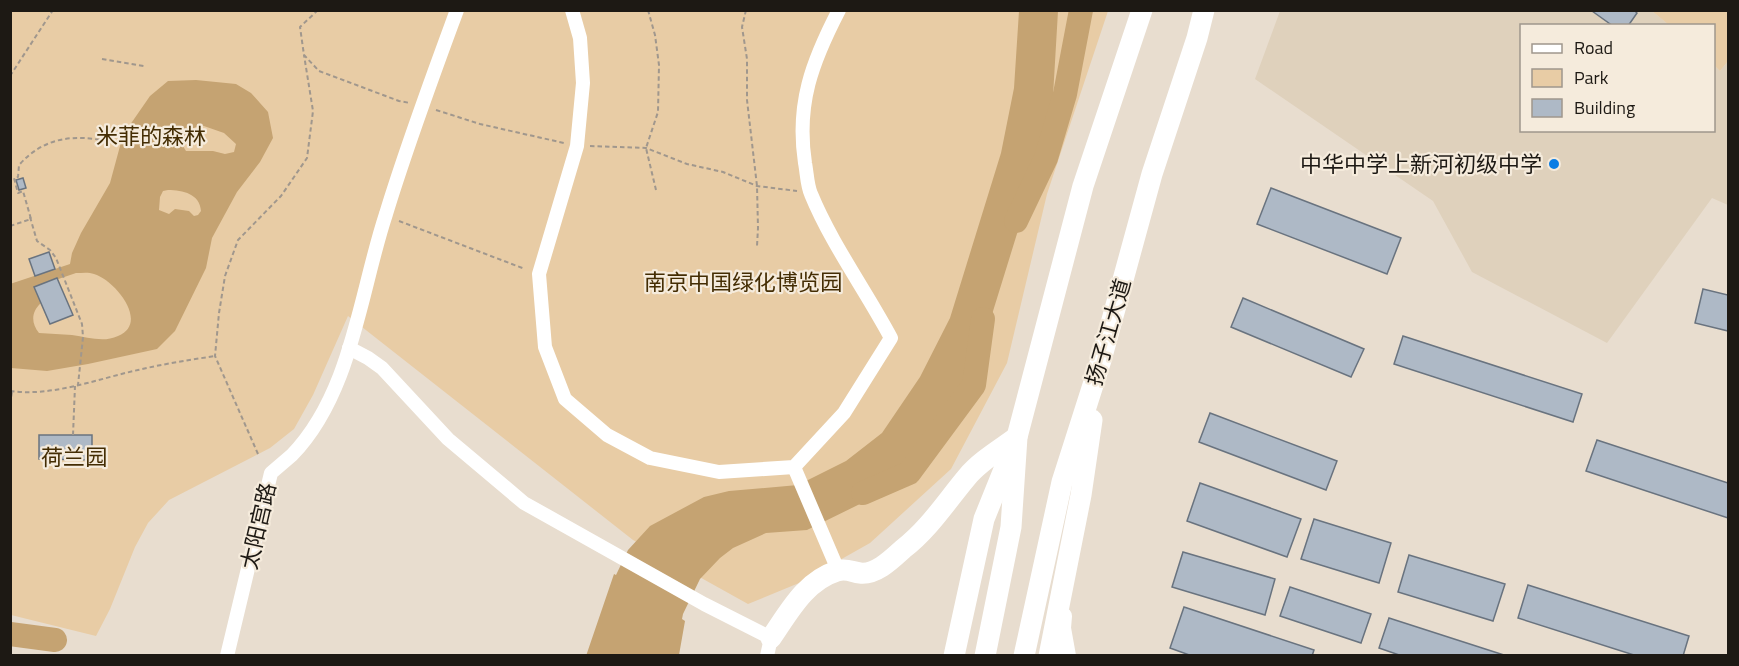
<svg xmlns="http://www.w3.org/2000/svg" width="1739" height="666" font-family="'Titillium Web','Noto Sans SC',sans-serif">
<rect width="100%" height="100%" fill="#e8ddcf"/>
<!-- built -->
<path fill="#dfd1bc" d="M 1280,11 L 1652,11 L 1669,25 L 1522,26 L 1522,130 L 1714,130 L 1714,65 L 1720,71 L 1728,61 L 1728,205 L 1712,198 L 1607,343 L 1472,272 L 1433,201 L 1255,79 Z"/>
<!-- green -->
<g fill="#e8cca5">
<path d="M 11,11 L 1108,11 L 1047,194 L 1007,363 L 951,469 L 870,543 L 799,583 L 748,604 L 633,540 L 348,316 L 313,395 L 294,429 L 270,448 L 169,500 L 148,523 L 135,547 L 110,609 L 96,636 L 11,615 Z"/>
<path d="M 1652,11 L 1728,11 L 1728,61 L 1720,71 L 1714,65 L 1714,26 L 1669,25 Z"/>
</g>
<!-- forest -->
<g fill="#c5a372" fill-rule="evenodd">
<path d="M 1019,11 L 1058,11 L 1053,96 L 1038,166 L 985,337 L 953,402 L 905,469 L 864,502 L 807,530 L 766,533 L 733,548 L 720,558 L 700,579 L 683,614 L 682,619 L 685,621 L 679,655 L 586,656 L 614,574 L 616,575 L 628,550 L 650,526 L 704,497 L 729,491 L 798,485 L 846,461 L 882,433 L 920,377 L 950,318 L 1001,153 L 1014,88 Z"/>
<path d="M 196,80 L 236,84 L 251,93 L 268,112 L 273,138 L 260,162 L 237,192 L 212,238 L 206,268 L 175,331 L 157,349 L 88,364 L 47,371 L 11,368 L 10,284 L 70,264 L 72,253 L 81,233 L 110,183 L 123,135 L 150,96 L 168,81 ZM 201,125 L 224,133 L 236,144 L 234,152 L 225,154 L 213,151 L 186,151 L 181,143 C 186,133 190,129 201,125 ZM 168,190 C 183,190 200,194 201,211 L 198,215 L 194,216 L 189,211 L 175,209 L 169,214 L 159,210 L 160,197 L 163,191 ZM 76,273 C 82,273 89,272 94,274 C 115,280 150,323 118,336 C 103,343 88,337 72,335 C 61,334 50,334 39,333 C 31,323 31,312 41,303 L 35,287 Z"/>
</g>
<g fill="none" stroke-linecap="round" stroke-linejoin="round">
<!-- river -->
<g stroke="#c5a372" stroke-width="24">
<path d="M 1016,221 L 1046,158 L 1065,94 L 1081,10"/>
<path d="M 863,493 L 909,473 L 974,385 L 983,319"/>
<path d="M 10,634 L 55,640"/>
</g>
</g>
<!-- building -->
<g fill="#aeb9c6" stroke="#69737f" stroke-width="1.5">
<path d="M 1634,10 L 1637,13 L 1628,26 L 1613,26 L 1592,11 Z"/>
<path d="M 23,178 L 26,188 L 19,190 L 16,180 Z"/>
<path d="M 1271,188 L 1401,238 L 1387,274 L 1257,224 Z"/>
<path d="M 49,252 L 55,269 L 35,276 L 29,259 Z"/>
<path d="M 57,278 L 73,315 L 50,324 L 34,287 Z"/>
<path d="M 1703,289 L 1728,295 L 1728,331 L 1695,323 Z"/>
<path d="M 1243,298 L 1364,349 L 1351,377 L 1231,327 Z"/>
<path d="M 1403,336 L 1582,394 L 1573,422 L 1394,364 Z"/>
<path d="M 1210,413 L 1337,461 L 1326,490 L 1199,442 Z"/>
<path d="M 39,435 L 92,435 L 92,460 L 39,459 Z"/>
<path d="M 1597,440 L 1728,483 L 1728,518 L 1586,471 Z"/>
<path d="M 1200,483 L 1301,519 L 1287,557 L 1187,521 Z"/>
<path d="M 1314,519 L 1391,543 L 1379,583 L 1301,559 Z"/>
<path d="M 1183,552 L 1275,579 L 1265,615 L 1172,587 Z"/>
<path d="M 1409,555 L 1505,584 L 1493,621 L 1398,592 Z"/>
<path d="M 1528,585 L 1689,636 L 1683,656 L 1637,656 L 1518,618 Z"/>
<path d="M 1290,587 L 1371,614 L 1361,643 L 1280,616 Z"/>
<path d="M 1184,607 L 1314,650 L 1312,656 L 1192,656 L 1170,648 Z"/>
<path d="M 1389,618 L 1507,656 L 1402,656 L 1379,648 Z"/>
</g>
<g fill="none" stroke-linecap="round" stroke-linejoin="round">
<!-- path -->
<g stroke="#a0978d" stroke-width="2" stroke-dasharray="4.5 3" stroke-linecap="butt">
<path d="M 318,10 L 300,27 L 304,55 L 319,71 L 399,101 L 410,103"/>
<path d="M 648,10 L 655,35 L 659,65 L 658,112 L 646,148 L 656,190"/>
<path d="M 746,10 L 742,27 L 747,59 L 747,100 L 757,186 L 758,228 L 757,246"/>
<path d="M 102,59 L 144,66"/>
<path d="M 10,76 L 53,10"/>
<path d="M 436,110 L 480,124 L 564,143"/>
<path d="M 590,146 L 646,148 L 687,164 L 723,172 L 757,186 L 797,191"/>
<path d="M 30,217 L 37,241 L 50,250 L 56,258 L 82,324 L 83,337 L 78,385"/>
<path d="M 399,221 L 525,269"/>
<path d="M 10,226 L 31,219 L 23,191 L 18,193 L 14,178 L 18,177 L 19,165 C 45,136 75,134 111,142"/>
<path d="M 10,391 C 52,397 97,379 138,370 C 163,364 189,360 215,356"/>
<path d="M 10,404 L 12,392"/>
<path d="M 73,435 L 75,386"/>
<path d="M 258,454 L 215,356 L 219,313 L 225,276 L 238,240 L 281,196 L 307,158 L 313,111 L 304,55"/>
</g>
<!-- minor -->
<g stroke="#fff" stroke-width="14">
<path d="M 572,10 L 580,38 L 583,83 L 577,146 L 539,274 L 545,347 L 565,399 L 607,435 L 650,458 L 719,472 L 794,467 L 844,413 L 891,338 C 866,291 831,243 811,194 C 807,185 807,173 805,163 C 796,104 812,62 839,10"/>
<path d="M 349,348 L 368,358 L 382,368 L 448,439 L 524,503 L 704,604 L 771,638 L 767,656"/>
<path d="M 794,467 L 838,570"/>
<path d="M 227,656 L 271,473 C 278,467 285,461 292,455 C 352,393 360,292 386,214 C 407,145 432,78 457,10"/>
</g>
<!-- major -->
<path stroke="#fff" stroke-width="18" d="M 1063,616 L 1062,628 L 1067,656"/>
<!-- highway -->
<g stroke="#fff" stroke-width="21">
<path d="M 771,638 C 789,612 805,581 837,571 C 846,568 852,572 860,573 C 876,575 892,559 903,549 C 929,529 946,502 967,477 C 980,461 1001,449 1017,437"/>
<path d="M 954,656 L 984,519 L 1009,457"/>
<path d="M 985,656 L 1011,527 L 1017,437 L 1083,186 L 1142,10"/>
<path d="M 1024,656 L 1062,482 L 1101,360 L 1152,174 L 1197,38 L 1204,10"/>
<path d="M 1049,656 L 1081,495 L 1092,420"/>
</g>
</g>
<!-- markers -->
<circle fill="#0a7de4" stroke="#f5ebdc" stroke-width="2" cx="1554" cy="164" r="6"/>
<g text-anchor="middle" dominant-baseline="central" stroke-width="4.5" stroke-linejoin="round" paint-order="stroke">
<!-- park labels -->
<g font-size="22" fill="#442d03" stroke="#f5ebdc">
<text x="151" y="136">米菲的森林</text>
<text x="743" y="282">南京中国绿化博览园</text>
<text x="74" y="457">荷兰园</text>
</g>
<!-- poi labels -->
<g font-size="22" fill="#1d1914" stroke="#f5ebdc" text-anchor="end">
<text x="1542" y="164">中华中学上新河初级中学</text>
</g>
<!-- street labels -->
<g font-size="22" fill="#1d1914" stroke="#f5ebdc">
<text transform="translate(1108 332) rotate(-74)">扬子江大道</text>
<text transform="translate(258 526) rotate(-77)">太阳宫路</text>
</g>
</g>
<!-- border -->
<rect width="1739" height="666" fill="none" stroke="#1d1914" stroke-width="24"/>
<!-- legend -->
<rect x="1520" y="24" width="195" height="108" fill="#f5ebdc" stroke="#9f978c" stroke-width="1.5"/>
<rect x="1532" y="44" width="30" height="9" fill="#ffffff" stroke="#9f978c" stroke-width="1.5"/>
<text x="1574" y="54" font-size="18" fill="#1d1914">Road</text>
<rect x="1532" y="69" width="30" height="18" fill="#e8cca5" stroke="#9f978c" stroke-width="1.5"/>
<text x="1574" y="84" font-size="18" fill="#1d1914">Park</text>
<rect x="1532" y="99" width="30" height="18" fill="#aeb9c6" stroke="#9f978c" stroke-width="1.5"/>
<text x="1574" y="114" font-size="18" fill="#1d1914">Building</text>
</svg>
